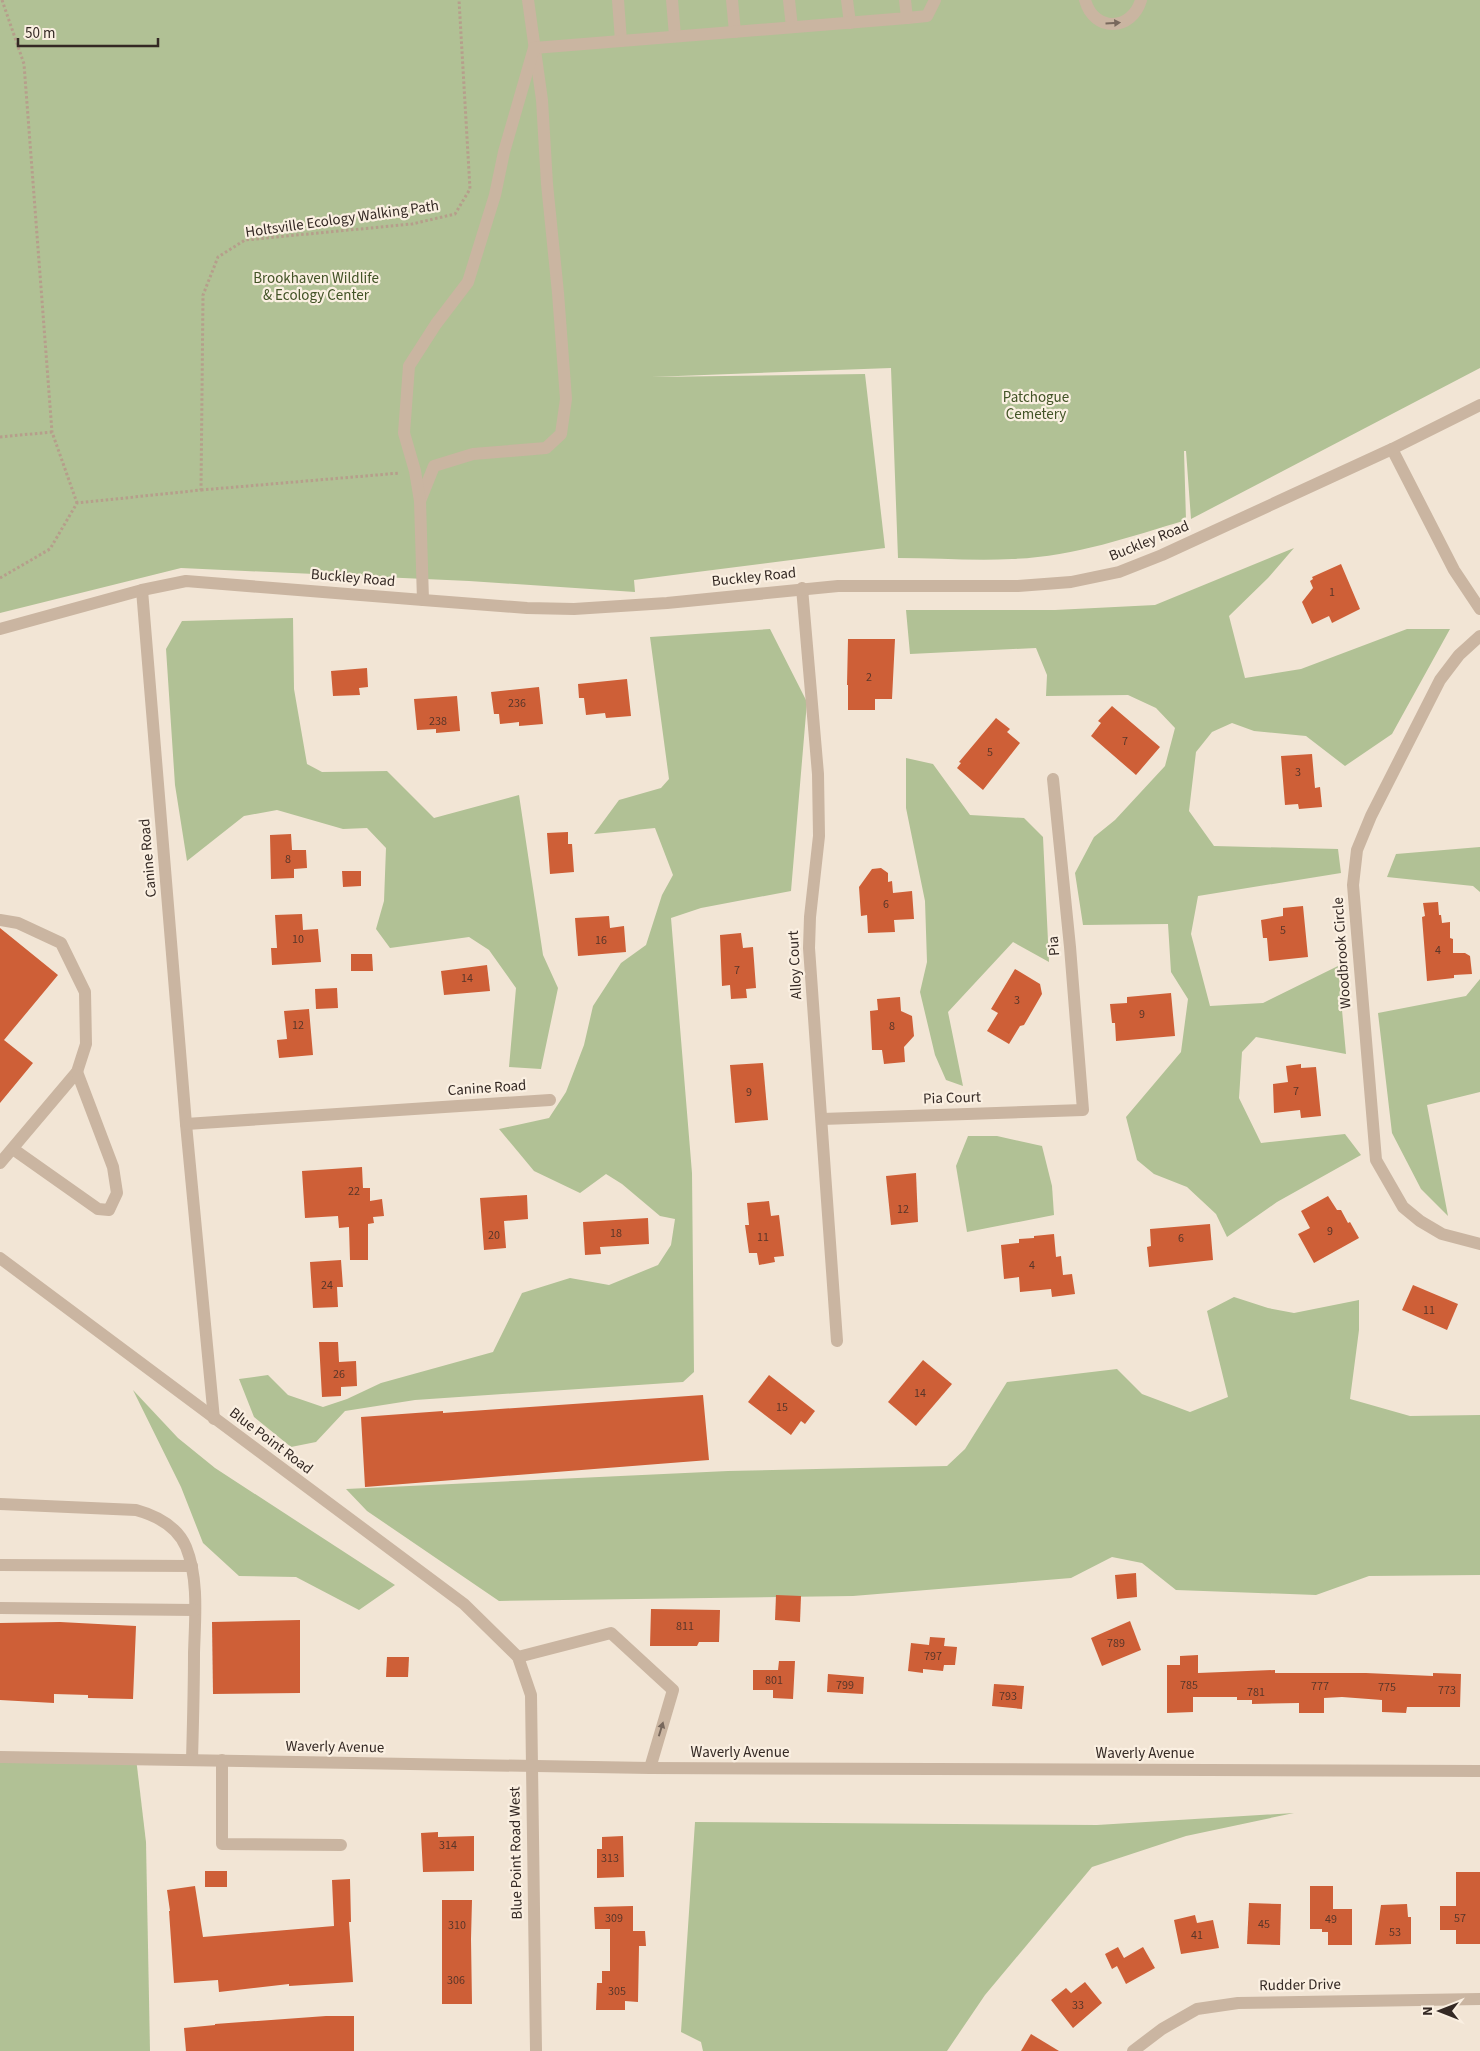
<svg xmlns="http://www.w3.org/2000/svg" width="1480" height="2051" font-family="'Source Sans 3',sans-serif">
<rect width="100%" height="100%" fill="#f2e5d5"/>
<!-- green -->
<g fill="#b1c195">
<path d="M 0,0 L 1480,0 L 1480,368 L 1191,519 L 1186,451 L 1184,451 L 1186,520 C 1130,537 1072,557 1012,559 C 975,561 936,558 898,558 L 891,368 L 651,377 L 865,374 L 885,548 L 634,580 L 635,592 L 469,581 L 181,568 L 0,613 Z"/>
<path d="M 1294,548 L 1268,578 L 1229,616 L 1245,678 L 1301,669 L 1407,629 L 1450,629 L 1392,734 L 1345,766 L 1306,736 L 1254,731 L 1232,723 L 1212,732 L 1196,752 L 1189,811 L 1214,846 L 1338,849 L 1341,873 L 1198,896 L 1191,934 L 1210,1006 L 1263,1003 L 1338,966 L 1346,1054 L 1256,1037 L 1242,1052 L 1239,1098 L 1261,1143 L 1345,1134 L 1361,1155 L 1277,1202 L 1227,1237 L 1216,1214 L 1187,1187 L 1154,1174 L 1137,1160 L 1126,1117 L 1181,1052 L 1188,999 L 1171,972 L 1168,924 L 1083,925 L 1075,873 L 1094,837 L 1115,820 L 1165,766 L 1175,728 L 1156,708 L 1128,695 L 1046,696 L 1047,675 L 1036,648 L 910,654 L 906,610 L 1055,610 L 1155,605 Z"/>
<path d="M 293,618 L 294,689 L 307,764 L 322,772 L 387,771 L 434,818 L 519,795 L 543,955 L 558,988 L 541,1069 L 509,1067 L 516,988 L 489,950 L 469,937 L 390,948 L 376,929 L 384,901 L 386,848 L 367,828 L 343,829 L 277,810 L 244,816 L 187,861 L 175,785 L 166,649 L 182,621 Z"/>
<path d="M 770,629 L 807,702 L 791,891 L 701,908 L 671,918 L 692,1173 L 694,1372 L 683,1382 L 415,1400 L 345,1411 L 316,1442 L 291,1447 L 254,1417 L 239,1379 L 268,1375 L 288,1395 L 323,1407 L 347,1399 L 381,1383 L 493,1352 L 522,1293 L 570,1278 L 609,1285 L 658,1265 L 671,1245 L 675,1219 L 660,1216 L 622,1184 L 606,1174 L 580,1193 L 534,1171 L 499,1129 L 549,1118 L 566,1092 L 584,1045 L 593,1006 L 621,963 L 646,945 L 662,895 L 673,875 L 655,828 L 594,834 L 619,800 L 661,788 L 669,779 L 650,637 Z"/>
<path d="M 906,758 L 933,764 L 970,815 L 1024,818 L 1043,837 L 1049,962 L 1013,942 L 948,1012 L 963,1086 L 946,1080 L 935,1055 L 920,992 L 927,962 L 925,901 L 906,808 Z"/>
<path d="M 1480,847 L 1480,892 L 1473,886 L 1387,877 L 1396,854 Z"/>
<path d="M 1480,979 L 1480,1092 L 1427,1105 L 1448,1216 L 1421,1189 L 1392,1133 L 1378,1013 L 1466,996 Z"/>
<path d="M 968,1136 L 997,1136 L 1042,1146 L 1052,1186 L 1054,1215 L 967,1232 L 956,1166 Z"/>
<path d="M 1234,1297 L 1268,1308 L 1294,1313 L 1359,1300 L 1359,1330 L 1350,1399 L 1410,1416 L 1480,1415 L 1480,1575 L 1369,1576 L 1316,1595 L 1176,1590 L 1142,1563 L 1112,1557 L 1071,1578 L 853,1596 L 499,1601 L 367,1511 L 346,1489 L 728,1471 L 947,1466 L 965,1449 L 1007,1382 L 1117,1369 L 1142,1394 L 1190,1412 L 1228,1397 L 1207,1311 Z"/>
<path d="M 133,1390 L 178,1438 L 215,1468 L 395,1585 L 359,1610 L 296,1577 L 239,1576 L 203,1543 L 181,1487 Z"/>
<path d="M 0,1757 L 136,1758 L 146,1842 L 150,2051 L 0,2051 Z"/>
<path d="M 1294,1813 L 1186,1836 L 1092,1867 L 985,1995 L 947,2051 L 703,2051 L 701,2042 L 681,2032 L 695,1822 L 1097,1825 Z"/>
</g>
<!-- building -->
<g fill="#ce5f37">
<path d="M 1341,564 L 1360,609 L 1332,623 L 1329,616 L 1312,624 L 1302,602 L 1313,588 L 1310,581 L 1313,579 L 1312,577 Z"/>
<path d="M 848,639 L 895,639 L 892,699 L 875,699 L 875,710 L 848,710 L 848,685 L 847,685 Z"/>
<path d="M 367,668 L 368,687 L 359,688 L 360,695 L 333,696 L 331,671 Z"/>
<path d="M 627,679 L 631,716 L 606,718 L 605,713 L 586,715 L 584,698 L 579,698 L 578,684 Z"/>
<path d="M 539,687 L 543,724 L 519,726 L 519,722 L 500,724 L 499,714 L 494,714 L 491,692 Z"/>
<path d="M 457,696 L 460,731 L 436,733 L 436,729 L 417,730 L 414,699 Z"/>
<path d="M 1112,706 L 1160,747 L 1136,775 L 1091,736 L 1101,723 L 1098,721 Z"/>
<path d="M 996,718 L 1010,729 L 1007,732 L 1020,743 L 983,790 L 957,768 L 961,763 L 959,762 Z"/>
<path d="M 1312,754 L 1315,788 L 1320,787 L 1322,807 L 1299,809 L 1298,804 L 1285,805 L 1281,756 Z"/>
<path d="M 568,832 L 568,844 L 572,844 L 574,872 L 550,874 L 547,833 Z"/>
<path d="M 291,834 L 292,850 L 306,850 L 307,868 L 294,869 L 294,878 L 271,879 L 270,835 Z"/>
<path d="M 881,868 L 888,873 L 888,882 L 892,881 L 893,893 L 912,891 L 914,919 L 894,920 L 895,932 L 868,933 L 867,915 L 861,916 L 859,887 L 872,869 Z"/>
<path d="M 342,871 L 361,871 L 361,886 L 343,887 Z"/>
<path d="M 1438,902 L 1439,915 L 1441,915 L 1442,923 L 1450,922 L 1450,938 L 1453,939 L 1453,953 L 1465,953 L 1470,956 L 1472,974 L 1454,975 L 1454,978 L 1427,981 L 1422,917 L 1425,916 L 1423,903 Z"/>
<path d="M 1303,906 L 1308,957 L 1269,961 L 1267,938 L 1263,938 L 1261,920 L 1283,916 L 1283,908 Z"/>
<path d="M 302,914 L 303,930 L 318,929 L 321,962 L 272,965 L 271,948 L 277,948 L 275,915 Z"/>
<path d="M 609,916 L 610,928 L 624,926 L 626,952 L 578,956 L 575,918 Z"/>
<path d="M 0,928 L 58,975 L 4,1040 L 33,1063 L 0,1103 Z"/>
<path d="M 741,933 L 743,948 L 753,947 L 756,988 L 746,989 L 747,998 L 731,999 L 730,985 L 722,986 L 720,935 Z"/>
<path d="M 351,954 L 372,954 L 373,971 L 351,971 Z"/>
<path d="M 487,965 L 490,991 L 444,995 L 441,971 Z"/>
<path d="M 1015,969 L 1040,984 L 1042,994 L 1024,1025 L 1020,1026 L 1009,1044 L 987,1031 L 998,1013 L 991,1009 Z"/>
<path d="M 337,988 L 338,1008 L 316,1009 L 315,989 Z"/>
<path d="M 1171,993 L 1175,1036 L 1116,1041 L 1115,1023 L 1112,1023 L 1110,1004 L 1127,1003 L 1127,997 Z"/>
<path d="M 900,997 L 901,1011 L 912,1016 L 914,1036 L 904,1047 L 905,1062 L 884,1064 L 882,1050 L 872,1050 L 870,1011 L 878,1010 L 877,999 Z"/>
<path d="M 309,1009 L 313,1055 L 279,1058 L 277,1040 L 287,1039 L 284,1011 Z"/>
<path d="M 763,1063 L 768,1120 L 735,1123 L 730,1065 Z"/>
<path d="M 1301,1064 L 1301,1068 L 1316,1067 L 1321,1116 L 1301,1118 L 1300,1110 L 1274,1113 L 1273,1084 L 1288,1082 L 1286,1066 Z"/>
<path d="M 362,1167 L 363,1188 L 370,1188 L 370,1201 L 382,1199 L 384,1216 L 373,1217 L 374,1223 L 368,1224 L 368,1260 L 350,1260 L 349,1227 L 339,1228 L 338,1216 L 305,1218 L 302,1171 Z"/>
<path d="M 916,1173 L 918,1222 L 891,1225 L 886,1176 Z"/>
<path d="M 527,1195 L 528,1219 L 504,1221 L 506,1248 L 484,1250 L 480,1198 Z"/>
<path d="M 1328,1196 L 1337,1210 L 1341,1210 L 1348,1223 L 1350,1222 L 1359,1238 L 1314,1263 L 1298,1234 L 1310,1228 L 1301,1211 Z"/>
<path d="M 769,1201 L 771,1216 L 779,1215 L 784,1256 L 774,1257 L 775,1262 L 759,1265 L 757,1253 L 749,1253 L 745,1225 L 749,1225 L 747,1203 Z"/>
<path d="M 648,1218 L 649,1244 L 600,1247 L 601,1254 L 585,1255 L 583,1222 Z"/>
<path d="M 1210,1224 L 1213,1260 L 1149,1267 L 1147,1247 L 1151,1246 L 1150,1229 Z"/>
<path d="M 1054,1234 L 1056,1257 L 1061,1256 L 1063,1275 L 1072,1274 L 1075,1294 L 1052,1297 L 1051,1289 L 1020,1292 L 1019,1277 L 1004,1279 L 1001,1245 L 1019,1243 L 1019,1239 L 1034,1238 L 1034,1236 Z"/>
<path d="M 341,1260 L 343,1287 L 337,1287 L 338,1307 L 313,1308 L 310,1262 Z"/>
<path d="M 1413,1285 L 1458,1304 L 1447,1330 L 1402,1310 Z"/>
<path d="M 319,1342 L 338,1342 L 339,1362 L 356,1361 L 357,1386 L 341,1387 L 341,1396 L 322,1397 Z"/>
<path d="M 923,1360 L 952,1384 L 916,1426 L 888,1402 Z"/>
<path d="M 769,1375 L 815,1411 L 805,1424 L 801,1421 L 791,1435 L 748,1402 Z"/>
<path d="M 703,1395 L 709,1460 L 365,1487 L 361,1417 L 443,1411 L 443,1413 Z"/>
<path d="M 1136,1573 L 1137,1597 L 1117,1599 L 1115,1575 Z"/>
<path d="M 776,1595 L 801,1596 L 800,1622 L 775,1620 Z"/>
<path d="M 651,1609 L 720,1610 L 719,1642 L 699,1642 L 697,1646 L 650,1646 Z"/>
<path d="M 300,1620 L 300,1693 L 213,1694 L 212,1622 Z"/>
<path d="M 1130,1621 L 1141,1650 L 1102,1666 L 1091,1638 Z"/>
<path d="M 60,1622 L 136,1626 L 133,1699 L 88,1698 L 88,1695 L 54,1694 L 54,1703 L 0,1700 L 0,1623 Z"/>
<path d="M 930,1637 L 945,1638 L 944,1646 L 957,1647 L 955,1665 L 944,1665 L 943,1671 L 923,1669 L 923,1673 L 908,1671 L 911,1643 L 929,1645 Z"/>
<path d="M 1198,1655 L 1198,1673 L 1275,1670 L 1275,1673 L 1366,1673 L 1433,1676 L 1433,1673 L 1461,1674 L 1460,1707 L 1407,1707 L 1406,1713 L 1382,1712 L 1382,1700 L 1342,1697 L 1324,1698 L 1324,1713 L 1299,1713 L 1299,1703 L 1252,1704 L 1252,1700 L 1237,1700 L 1237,1697 L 1193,1697 L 1193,1712 L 1167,1713 L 1167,1665 L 1180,1665 L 1180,1656 Z"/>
<path d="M 387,1657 L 409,1657 L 408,1677 L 386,1677 Z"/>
<path d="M 779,1661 L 795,1661 L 793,1699 L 773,1698 L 773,1690 L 753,1690 L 753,1670 L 778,1670 Z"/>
<path d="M 828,1674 L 864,1677 L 863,1694 L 827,1692 Z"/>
<path d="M 994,1684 L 1024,1686 L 1022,1709 L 992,1706 Z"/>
<path d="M 438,1832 L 438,1837 L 474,1836 L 474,1871 L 423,1872 L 421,1833 Z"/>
<path d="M 623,1836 L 624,1877 L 597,1878 L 597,1849 L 602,1849 L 602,1837 Z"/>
<rect x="205" y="1871" width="22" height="16"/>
<path d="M 1456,1872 L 1480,1872 L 1480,1944 L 1456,1944 L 1456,1930 L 1440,1930 L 1440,1906 L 1456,1906 Z"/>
<path d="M 350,1879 L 351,1922 L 349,1922 L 353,1982 L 289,1986 L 289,1984 L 219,1992 L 218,1980 L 174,1983 L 169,1911 L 170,1911 L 167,1890 L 195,1886 L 203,1937 L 334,1926 L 332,1880 Z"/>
<path d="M 1310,1886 L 1333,1886 L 1333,1909 L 1352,1909 L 1352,1945 L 1328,1945 L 1328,1932 L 1322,1932 L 1322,1929 L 1310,1929 Z"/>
<path d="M 442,1900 L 472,1900 L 471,1939 L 472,2004 L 442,2004 Z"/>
<path d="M 1249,1903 L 1281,1904 L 1280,1945 L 1247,1944 Z"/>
<path d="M 1407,1904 L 1408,1917 L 1411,1917 L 1411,1944 L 1375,1945 L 1381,1905 Z"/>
<path d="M 633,1906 L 633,1931 L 645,1931 L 646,1946 L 639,1946 L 638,2002 L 625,2001 L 625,2010 L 596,2010 L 597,1983 L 602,1983 L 602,1971 L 610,1971 L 610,1929 L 595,1929 L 594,1907 Z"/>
<path d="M 1195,1915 L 1197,1923 L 1213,1920 L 1219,1948 L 1181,1954 L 1174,1920 Z"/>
<path d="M 1118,1947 L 1124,1958 L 1143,1947 L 1155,1968 L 1126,1984 L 1117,1966 L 1112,1969 L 1105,1954 Z"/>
<path d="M 1085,1982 L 1102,2003 L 1073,2028 L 1051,2000 L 1066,1988 L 1071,1993 Z"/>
<path d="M 326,2016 L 354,2016 L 354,2051 L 186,2051 L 184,2028 L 215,2025 L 215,2024 Z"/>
<path d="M 1031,2034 L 1059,2051 L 1021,2051 Z"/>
</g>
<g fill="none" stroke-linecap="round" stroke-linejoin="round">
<!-- path -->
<g stroke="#b69e8b" stroke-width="3" stroke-dasharray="2.5 2.5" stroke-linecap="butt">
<path d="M 2,0 L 24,64 L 52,432 L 77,503"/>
<path d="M 0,437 L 52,432"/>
<path d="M 201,490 L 400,473"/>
<path d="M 0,578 L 50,549 L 77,503 L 201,490 L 203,295 L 218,257 L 245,240 L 412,224 L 455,214 L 470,189 L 459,0"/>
</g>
<!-- minor -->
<g stroke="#cab5a1" stroke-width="12">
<path d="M 618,0 L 621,41"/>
<path d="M 672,0 L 675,36"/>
<path d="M 732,0 L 735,32"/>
<path d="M 789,0 L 792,27"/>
<path d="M 847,0 L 850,23"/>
<path d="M 1085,0 C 1094,33 1132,31 1141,0"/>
<path d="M 907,18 L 927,16 L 935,0"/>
<path d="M 1392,449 L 1454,570 L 1480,609"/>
<path d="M 420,501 L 434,466 L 473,454 L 546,448 L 561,434 L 566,399 L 558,293 L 547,184 L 542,100 L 528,0"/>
<path d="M 802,588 L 818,774 L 819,836 L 810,917 L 809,948 L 837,1341"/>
<path d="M 142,590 L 186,1124 L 214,1419"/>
<path d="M 423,600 L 420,501 L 415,471 L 404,433 L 409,366 L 436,324 L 468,282 L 495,195 L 504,152 L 534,48 L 907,18 L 905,0"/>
<path d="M 0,629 L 142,590 L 186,581 L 423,600 L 527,608 L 574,609 L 667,603 L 838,586 L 1018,586 L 1071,582 L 1119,572 L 1162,555 L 1392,449 L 1480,405"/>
<path d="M 1480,636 L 1459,655 L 1440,680 L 1371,816 L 1357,850 L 1353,885 L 1376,1160 L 1403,1207 L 1420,1221 L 1442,1234 L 1480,1244"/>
<path d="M 0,920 L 18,923 L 61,943 L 85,992 L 86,1044 L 77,1072 L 0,1163"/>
<path d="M 822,1119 L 1083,1110 L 1070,947 L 1053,779"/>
<path d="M 186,1124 L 550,1100"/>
<path d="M 13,1149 L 98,1209 L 109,1210 L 117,1193 L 113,1167 L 77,1072"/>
<path d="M 0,1258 L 464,1604 L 518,1657 L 531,1695 L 536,2051"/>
<path d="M 0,1504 L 136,1510 C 158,1516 177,1526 186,1547 C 199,1579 195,1619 194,1653 C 194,1689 193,1724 192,1760"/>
<path d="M 0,1565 L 192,1566"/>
<path d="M 0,1608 L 195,1610"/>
<path d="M 518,1657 L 611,1633 L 673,1690 L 650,1768"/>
<path d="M 0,1757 L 650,1768 L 1480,1771"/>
<path d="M 222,1760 L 222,1844 L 341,1845"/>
<path d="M 1133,2051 L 1162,2029 L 1197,2009 L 1238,2003 L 1480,1999"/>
</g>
</g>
<!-- one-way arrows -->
<defs><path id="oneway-solid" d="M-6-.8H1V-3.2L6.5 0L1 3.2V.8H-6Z" transform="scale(1.25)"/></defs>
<g fill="#78685c">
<use href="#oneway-solid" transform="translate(1113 23) rotate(-4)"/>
<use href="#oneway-solid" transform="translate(661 1729) rotate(-73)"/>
</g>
<g text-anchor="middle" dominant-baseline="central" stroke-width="4.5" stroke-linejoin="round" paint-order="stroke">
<!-- number labels -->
<g font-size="12" fill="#5a3629">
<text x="1332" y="592">1</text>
<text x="869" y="677">2</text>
<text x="517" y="703">236</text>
<text x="438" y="721">238</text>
<text x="1125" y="741">7</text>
<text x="990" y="752">5</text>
<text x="1298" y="772">3</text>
<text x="288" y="859">8</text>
<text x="886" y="904">6</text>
<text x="1283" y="930">5</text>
<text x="298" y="939">10</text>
<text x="601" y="940">16</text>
<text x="1438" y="950">4</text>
<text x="737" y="970">7</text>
<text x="467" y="978">14</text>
<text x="1017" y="1000">3</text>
<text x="1142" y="1014">9</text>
<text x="298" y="1025">12</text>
<text x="892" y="1026">8</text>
<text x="1296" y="1091">7</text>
<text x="749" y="1092">9</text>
<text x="354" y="1191">22</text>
<text x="903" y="1209">12</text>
<text x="1330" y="1231">9</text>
<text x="616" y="1233">18</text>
<text x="494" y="1235">20</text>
<text x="763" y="1237">11</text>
<text x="1181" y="1238">6</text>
<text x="1032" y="1265">4</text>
<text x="327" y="1285">24</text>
<text x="1429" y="1310">11</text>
<text x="339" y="1374">26</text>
<text x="920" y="1393">14</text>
<text x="782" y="1407">15</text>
<text x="685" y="1626">811</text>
<text x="1116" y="1643">789</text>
<text x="933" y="1656">797</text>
<text x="774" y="1680">801</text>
<text x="845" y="1685">799</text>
<text x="1189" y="1685">785</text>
<text x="1320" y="1686">777</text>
<text x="1387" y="1687">775</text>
<text x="1447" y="1690">773</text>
<text x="1256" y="1692">781</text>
<text x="1008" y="1696">793</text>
<text x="448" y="1845">314</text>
<text x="610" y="1858">313</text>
<text x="614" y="1918">309</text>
<text x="1460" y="1918">57</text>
<text x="1331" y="1919">49</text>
<text x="1264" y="1924">45</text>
<text x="457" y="1925">310</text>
<text x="1395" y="1932">53</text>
<text x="1197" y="1935">41</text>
<text x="456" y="1980">306</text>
<text x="617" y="1991">305</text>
<text x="1078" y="2005">33</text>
</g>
<!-- street labels -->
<g font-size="15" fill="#342924" stroke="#faefe1">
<text transform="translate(342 219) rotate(-8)">Holtsville Ecology Walking Path</text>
<text transform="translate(1149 541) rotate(-22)">Buckley Road</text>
<text transform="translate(754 577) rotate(-6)">Buckley Road</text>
<text transform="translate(353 578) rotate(5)">Buckley Road</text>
<text transform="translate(148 858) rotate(-95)">Canine Road</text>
<text transform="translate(1054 946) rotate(-95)">Pia</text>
<text transform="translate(1342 953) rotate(-94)">Woodbrook Circle</text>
<text transform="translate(795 965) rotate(-93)">Alloy Court</text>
<text transform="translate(487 1088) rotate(-4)">Canine Road</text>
<text transform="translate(952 1098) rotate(-2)">Pia Court</text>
<text transform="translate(271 1441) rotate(37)">Blue Point Road</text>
<text transform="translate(335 1747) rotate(1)">Waverly Avenue</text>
<text x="740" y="1752">Waverly Avenue</text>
<text x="1145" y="1753">Waverly Avenue</text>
<text transform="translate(516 1853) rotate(-91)">Blue Point Road West</text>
<text transform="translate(1300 1985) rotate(-1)">Rudder Drive</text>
</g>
<!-- park labels -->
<g font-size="15" fill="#425326" stroke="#faefe1">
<text x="316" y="278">Brookhaven Wildlife<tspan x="316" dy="17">&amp; Ecology Center</tspan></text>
<text x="1036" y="397">Patchogue<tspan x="1036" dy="17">Cemetery</tspan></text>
</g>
</g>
<!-- north arrow -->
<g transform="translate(1440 2011) rotate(270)" stroke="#faefe1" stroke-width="4" paint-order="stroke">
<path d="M0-4L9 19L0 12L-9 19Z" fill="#342924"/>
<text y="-8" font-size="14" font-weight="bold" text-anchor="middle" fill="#342924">N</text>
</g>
<!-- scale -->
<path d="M18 38v8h140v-8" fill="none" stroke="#342924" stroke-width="2.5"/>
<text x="25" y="38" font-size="15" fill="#342924" stroke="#faefe1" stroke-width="4" paint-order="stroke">50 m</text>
</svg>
